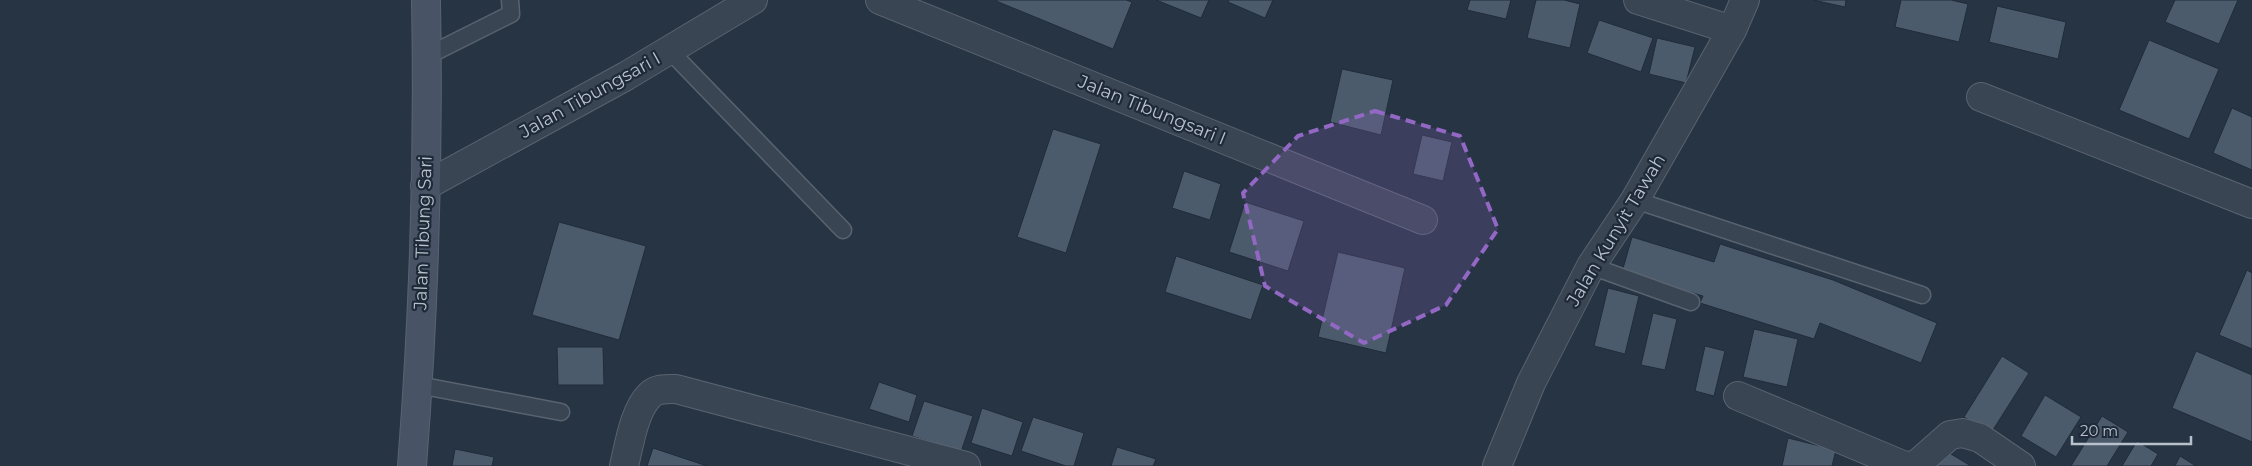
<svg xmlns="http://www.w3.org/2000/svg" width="2252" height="466" font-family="Montserrat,sans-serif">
<rect width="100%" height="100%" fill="#263443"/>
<!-- building -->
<g fill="#4c5b6c" stroke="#212c3a">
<path d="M 997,0 L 1126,0 L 1132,2 L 1113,49 L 996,1 Z"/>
<path d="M 1156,0 L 1209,0 L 1201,18 Z"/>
<path d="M 1229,0 L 1273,0 L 1265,18 L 1228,2 Z"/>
<path d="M 1470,0 L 1511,0 L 1506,19 L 1467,10 Z"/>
<path d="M 1536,0 L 1564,0 L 1580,4 L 1570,48 L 1527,38 Z"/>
<path d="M 1813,0 L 1846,0 L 1845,7 Z"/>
<path d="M 1901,0 L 1951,0 L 1968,4 L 1959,42 L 1895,27 Z"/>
<path d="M 2175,0 L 2238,0 L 2219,44 L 2165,22 Z"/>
<path d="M 1997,6 L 2066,22 L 2058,59 L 1989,42 Z"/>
<path d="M 1599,20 L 1653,38 L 1641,72 L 1587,53 Z"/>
<path d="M 1657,38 L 1695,47 L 1686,83 L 1649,74 Z"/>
<path d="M 2149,40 L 2219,69 L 2189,139 L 2119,110 Z"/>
<path d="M 1342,69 L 1393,80 L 1381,135 L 1330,122 Z"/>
<path d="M 2232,108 L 2252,117 L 2252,170 L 2213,153 Z"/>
<path d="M 1053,129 L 1101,144 L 1066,253 L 1017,237 Z"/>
<path d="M 1422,135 L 1452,142 L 1443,181 L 1413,174 Z"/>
<path d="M 1184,171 L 1221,184 L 1210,220 L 1172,208 Z"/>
<path d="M 1245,202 L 1304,221 L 1288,271 L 1229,252 Z"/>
<path d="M 559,222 L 646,246 L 619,340 L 532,315 Z"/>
<path d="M 1632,237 L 1714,262 L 1720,244 L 1833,280 L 1937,323 L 1921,363 L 1820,323 L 1814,339 L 1700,303 L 1703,296 L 1622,272 Z"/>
<path d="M 1338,252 L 1405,268 L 1386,353 L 1318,337 Z"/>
<path d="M 1176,256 L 1263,285 L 1251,320 L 1165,292 Z"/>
<path d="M 2247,270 L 2252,273 L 2252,349 L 2219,335 Z"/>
<path d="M 1608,288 L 1639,296 L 1625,354 L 1594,346 Z"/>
<path d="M 1653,313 L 1677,319 L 1665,370 L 1641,365 Z"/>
<path d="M 1754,329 L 1798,339 L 1787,387 L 1743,377 Z"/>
<path d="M 1705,346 L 1725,351 L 1714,396 L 1695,391 Z"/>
<path d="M 557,347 L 603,347 L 604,385 L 558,385 Z"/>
<path d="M 2196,351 L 2252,375 L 2252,442 L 2172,408 Z"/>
<path d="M 2002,356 L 2029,373 L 1991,433 L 1964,417 Z"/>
<path d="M 879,382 L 917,395 L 909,422 L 869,409 Z"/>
<path d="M 2045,395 L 2081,417 L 2056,457 L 2021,436 Z"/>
<path d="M 924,401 L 973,416 L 961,452 L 912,436 Z"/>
<path d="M 982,408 L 1023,422 L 1012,456 L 971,443 Z"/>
<path d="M 2102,416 L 2128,432 L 2107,466 L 2071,466 Z"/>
<path d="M 1033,417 L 1084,433 L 1074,466 L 1066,466 L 1021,451 Z"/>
<path d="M 1788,438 L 1836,450 L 1832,466 L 1782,466 Z"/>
<path d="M 2137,441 L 2158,454 L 2151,466 L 2122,466 Z"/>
<path d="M 1117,447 L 1156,459 L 1153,466 L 1111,466 Z"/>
<path d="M 653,448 L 707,466 L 647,466 Z"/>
<path d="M 455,449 L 494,457 L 492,466 L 452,466 Z"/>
<path d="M 1946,451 L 1971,466 L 1937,466 Z"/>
<path d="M 2180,456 L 2196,466 L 2175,466 Z"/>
</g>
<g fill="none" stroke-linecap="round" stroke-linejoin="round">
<!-- lane casing -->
<g stroke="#596370" stroke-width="19">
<g id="lane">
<path d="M 669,50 L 843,230"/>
<path d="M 427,56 L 511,14 L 510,0"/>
<path d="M 1635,200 L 1922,295"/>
<path d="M 1591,266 L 1691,302"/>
<path d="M 418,385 L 561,412"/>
</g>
</g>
<!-- street casing -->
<g stroke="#596370" stroke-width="30">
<g id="street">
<path d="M 880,0 L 1423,220"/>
<path d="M 1638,0 L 1732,30"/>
<path d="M 1981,97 L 2252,204"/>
<path d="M 425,186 L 626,76 L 753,0"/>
<path d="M 1738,396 L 1905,466 L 1916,465 L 1950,435 L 1963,433 L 1980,438 L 2021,466"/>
<path d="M 624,466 C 629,446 634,410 650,395 C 657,388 667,389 676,389 L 966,466"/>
<path d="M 1497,466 L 1531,383 L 1591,266 L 1635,200 L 1732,30 L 1745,0"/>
</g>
</g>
<!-- secondary casing -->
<g stroke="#596370" stroke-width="30">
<path id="secondary" d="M 412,466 C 424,311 429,155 426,0"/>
</g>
<!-- lane -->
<use href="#lane" stroke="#3a4553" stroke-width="16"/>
<!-- street -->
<use href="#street" stroke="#3a4553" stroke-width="28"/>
<!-- secondary -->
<use href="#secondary" stroke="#485466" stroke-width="28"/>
</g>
<!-- marked area -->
<path fill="#9367c4" fill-opacity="0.2" stroke="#9367c4" stroke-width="4" stroke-dasharray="10 6" stroke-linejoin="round" d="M 1375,111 L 1460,136 L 1498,229 L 1446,305 L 1364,343 L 1265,286 L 1243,193 L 1298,136 Z"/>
<g text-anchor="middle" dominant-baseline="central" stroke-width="4.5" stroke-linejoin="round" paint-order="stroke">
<!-- street labels -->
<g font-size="18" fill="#b8c0cc" stroke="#1f2a38">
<text transform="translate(590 95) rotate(-29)">Jalan Tibungsari I</text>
<text transform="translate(1152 110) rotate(22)">Jalan Tibungsari I</text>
<text transform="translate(1616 230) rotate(-59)">Jalan Kunyit Tawah</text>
<text transform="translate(423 233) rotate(-88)">Jalan Tibung Sari</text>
</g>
</g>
<!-- scale -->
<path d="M2072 436v8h119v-8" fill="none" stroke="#b8c0cc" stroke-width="2.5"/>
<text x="2080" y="436" font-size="15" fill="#b8c0cc" stroke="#1f2a38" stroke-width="4" paint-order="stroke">20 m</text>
</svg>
